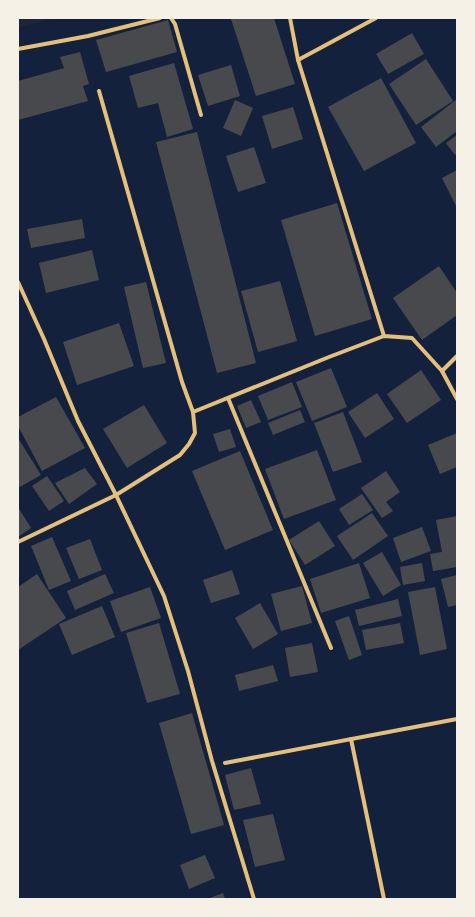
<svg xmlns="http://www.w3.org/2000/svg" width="475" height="917" font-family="'Roboto Condensed',sans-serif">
<rect width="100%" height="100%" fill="#14213d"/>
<!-- green -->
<path fill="#1d2539" d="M 18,18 L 54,18 L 18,28 Z"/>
<!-- building -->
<g fill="#48494c">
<path d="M 274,18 L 295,84 L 256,96 L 231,19 Z"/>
<path d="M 168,20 L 177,52 L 106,72 L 96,40 Z"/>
<path d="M 412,33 L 424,54 L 388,74 L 376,54 Z"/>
<path d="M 80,52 L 89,84 L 83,86 L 88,101 L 18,120 L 18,81 L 64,68 L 60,57 Z"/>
<path d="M 426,59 L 453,101 L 416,125 L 389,84 Z"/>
<path d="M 174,63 L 193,129 L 167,137 L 158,103 L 138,108 L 129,76 Z"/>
<path d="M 231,65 L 240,96 L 208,106 L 198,75 Z"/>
<path d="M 381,78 L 416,143 L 364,171 L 328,107 Z"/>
<path d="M 457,99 L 457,131 L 436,147 L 421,127 Z"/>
<path d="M 235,100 L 253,108 L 241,136 L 223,128 Z"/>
<path d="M 293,107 L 303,139 L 272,149 L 262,116 Z"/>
<path d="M 197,132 L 256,363 L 217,373 L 156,142 Z"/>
<path d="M 457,135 L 457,153 L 455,155 L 446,143 Z"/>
<path d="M 254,147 L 266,183 L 238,192 L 226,156 Z"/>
<path d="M 457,170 L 457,208 L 442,178 Z"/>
<path d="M 337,203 L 372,319 L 315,336 L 281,220 Z"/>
<path d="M 82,219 L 85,238 L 31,248 L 27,229 Z"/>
<path d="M 92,250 L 99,280 L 46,293 L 39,263 Z"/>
<path d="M 439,266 L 457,293 L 457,315 L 422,340 L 393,298 Z"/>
<path d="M 280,281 L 297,341 L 258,352 L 241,291 Z"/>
<path d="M 146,282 L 166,363 L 143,368 L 124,287 Z"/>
<path d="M 119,323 L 134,366 L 77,385 L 63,342 Z"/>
<path d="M 331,368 L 347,407 L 312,421 L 296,382 Z"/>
<path d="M 421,370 L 441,400 L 407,423 L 387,394 Z"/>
<path d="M 292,382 L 302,407 L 268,420 L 258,396 Z"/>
<path d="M 377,393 L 394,419 L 365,438 L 348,412 Z"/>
<path d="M 56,397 L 85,448 L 42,471 L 18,426 L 18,417 Z"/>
<path d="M 251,400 L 261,422 L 246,428 L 237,406 Z"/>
<path d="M 144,405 L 167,443 L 127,468 L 103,429 Z"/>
<path d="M 300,410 L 305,422 L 273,435 L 268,423 Z"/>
<path d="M 343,412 L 362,462 L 333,472 L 314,423 Z"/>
<path d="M 230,429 L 236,447 L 219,452 L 213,434 Z"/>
<path d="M 457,433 L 457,467 L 440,474 L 428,445 Z"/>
<path d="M 18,438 L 41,475 L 20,487 L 18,485 Z"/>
<path d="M 317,450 L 336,500 L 284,519 L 265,469 Z"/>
<path d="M 240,451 L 273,530 L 225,550 L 192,471 Z"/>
<path d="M 85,468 L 97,484 L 69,504 L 55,483 Z"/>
<path d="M 386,471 L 400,492 L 386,502 L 393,511 L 382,518 L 361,488 Z"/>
<path d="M 47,476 L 64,501 L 49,511 L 32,486 Z"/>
<path d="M 362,494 L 373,510 L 349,525 L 339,509 Z"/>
<path d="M 18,507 L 31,528 L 18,537 Z"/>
<path d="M 372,513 L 388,536 L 353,560 L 337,536 Z"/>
<path d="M 457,516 L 457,567 L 433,571 L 430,554 L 442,552 L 436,520 Z"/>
<path d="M 319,521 L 335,546 L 305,565 L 289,540 Z"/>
<path d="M 422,527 L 431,551 L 401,562 L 393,538 Z"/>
<path d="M 52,537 L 71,581 L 49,590 L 31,546 Z"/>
<path d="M 90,539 L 102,570 L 79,579 L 66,548 Z"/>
<path d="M 382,552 L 401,585 L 383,596 L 363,563 Z"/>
<path d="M 359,563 L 370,598 L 321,613 L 310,579 Z"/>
<path d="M 422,563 L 425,581 L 403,585 L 400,567 Z"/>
<path d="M 232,570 L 240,594 L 211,603 L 203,580 Z"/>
<path d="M 37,574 L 66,618 L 18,650 L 18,587 Z"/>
<path d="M 105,574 L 114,593 L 75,610 L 67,591 Z"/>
<path d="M 457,575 L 457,605 L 448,607 L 441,579 Z"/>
<path d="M 302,586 L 312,623 L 281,631 L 271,594 Z"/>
<path d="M 150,587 L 161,618 L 121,632 L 110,601 Z"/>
<path d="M 435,587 L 447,649 L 420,655 L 408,592 Z"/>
<path d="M 398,599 L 402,616 L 359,626 L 355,610 Z"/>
<path d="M 260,603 L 278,634 L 253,649 L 235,618 Z"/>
<path d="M 102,606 L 115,637 L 72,655 L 59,624 Z"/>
<path d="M 349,616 L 362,655 L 349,660 L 335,621 Z"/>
<path d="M 159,623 L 180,694 L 147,703 L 126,633 Z"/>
<path d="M 400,623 L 404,643 L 366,650 L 362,630 Z"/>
<path d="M 312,643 L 318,672 L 290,677 L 285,648 Z"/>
<path d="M 273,665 L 278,681 L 239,691 L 235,675 Z"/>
<path d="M 192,713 L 224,825 L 191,834 L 159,723 Z"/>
<path d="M 251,768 L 261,804 L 234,810 L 225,775 Z"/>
<path d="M 273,814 L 285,860 L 255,867 L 243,820 Z"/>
<path d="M 205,855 L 215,878 L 189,889 L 180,865 Z"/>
<path d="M 223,893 L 225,899 L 207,899 Z"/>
</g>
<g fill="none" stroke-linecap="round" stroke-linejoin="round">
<!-- minor -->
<g stroke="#e5c07b" stroke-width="4">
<path d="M 171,18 L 175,24 L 201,115"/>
<path d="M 290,18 L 298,60 L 376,18"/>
<path d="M 18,49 L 88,36 L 160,18"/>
<path d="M 298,60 L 384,336"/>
<path d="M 99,91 L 182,382 L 193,412"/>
<path d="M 18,282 L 44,339 L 78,421 L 116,495 L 164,596 L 188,671 L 212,761 L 254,899"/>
<path d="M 442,371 L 457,356"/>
<path d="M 228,398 L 331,648"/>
<path d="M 18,542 L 116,495 L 180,455 L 189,444 L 195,433 L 193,412 L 329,357 L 384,336 L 412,338 L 442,371 L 457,399"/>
<path d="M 351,739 L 384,899"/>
<path d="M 225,763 L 457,719"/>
</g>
</g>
<!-- border -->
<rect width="475" height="917" fill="none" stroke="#f6f1e7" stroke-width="38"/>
</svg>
